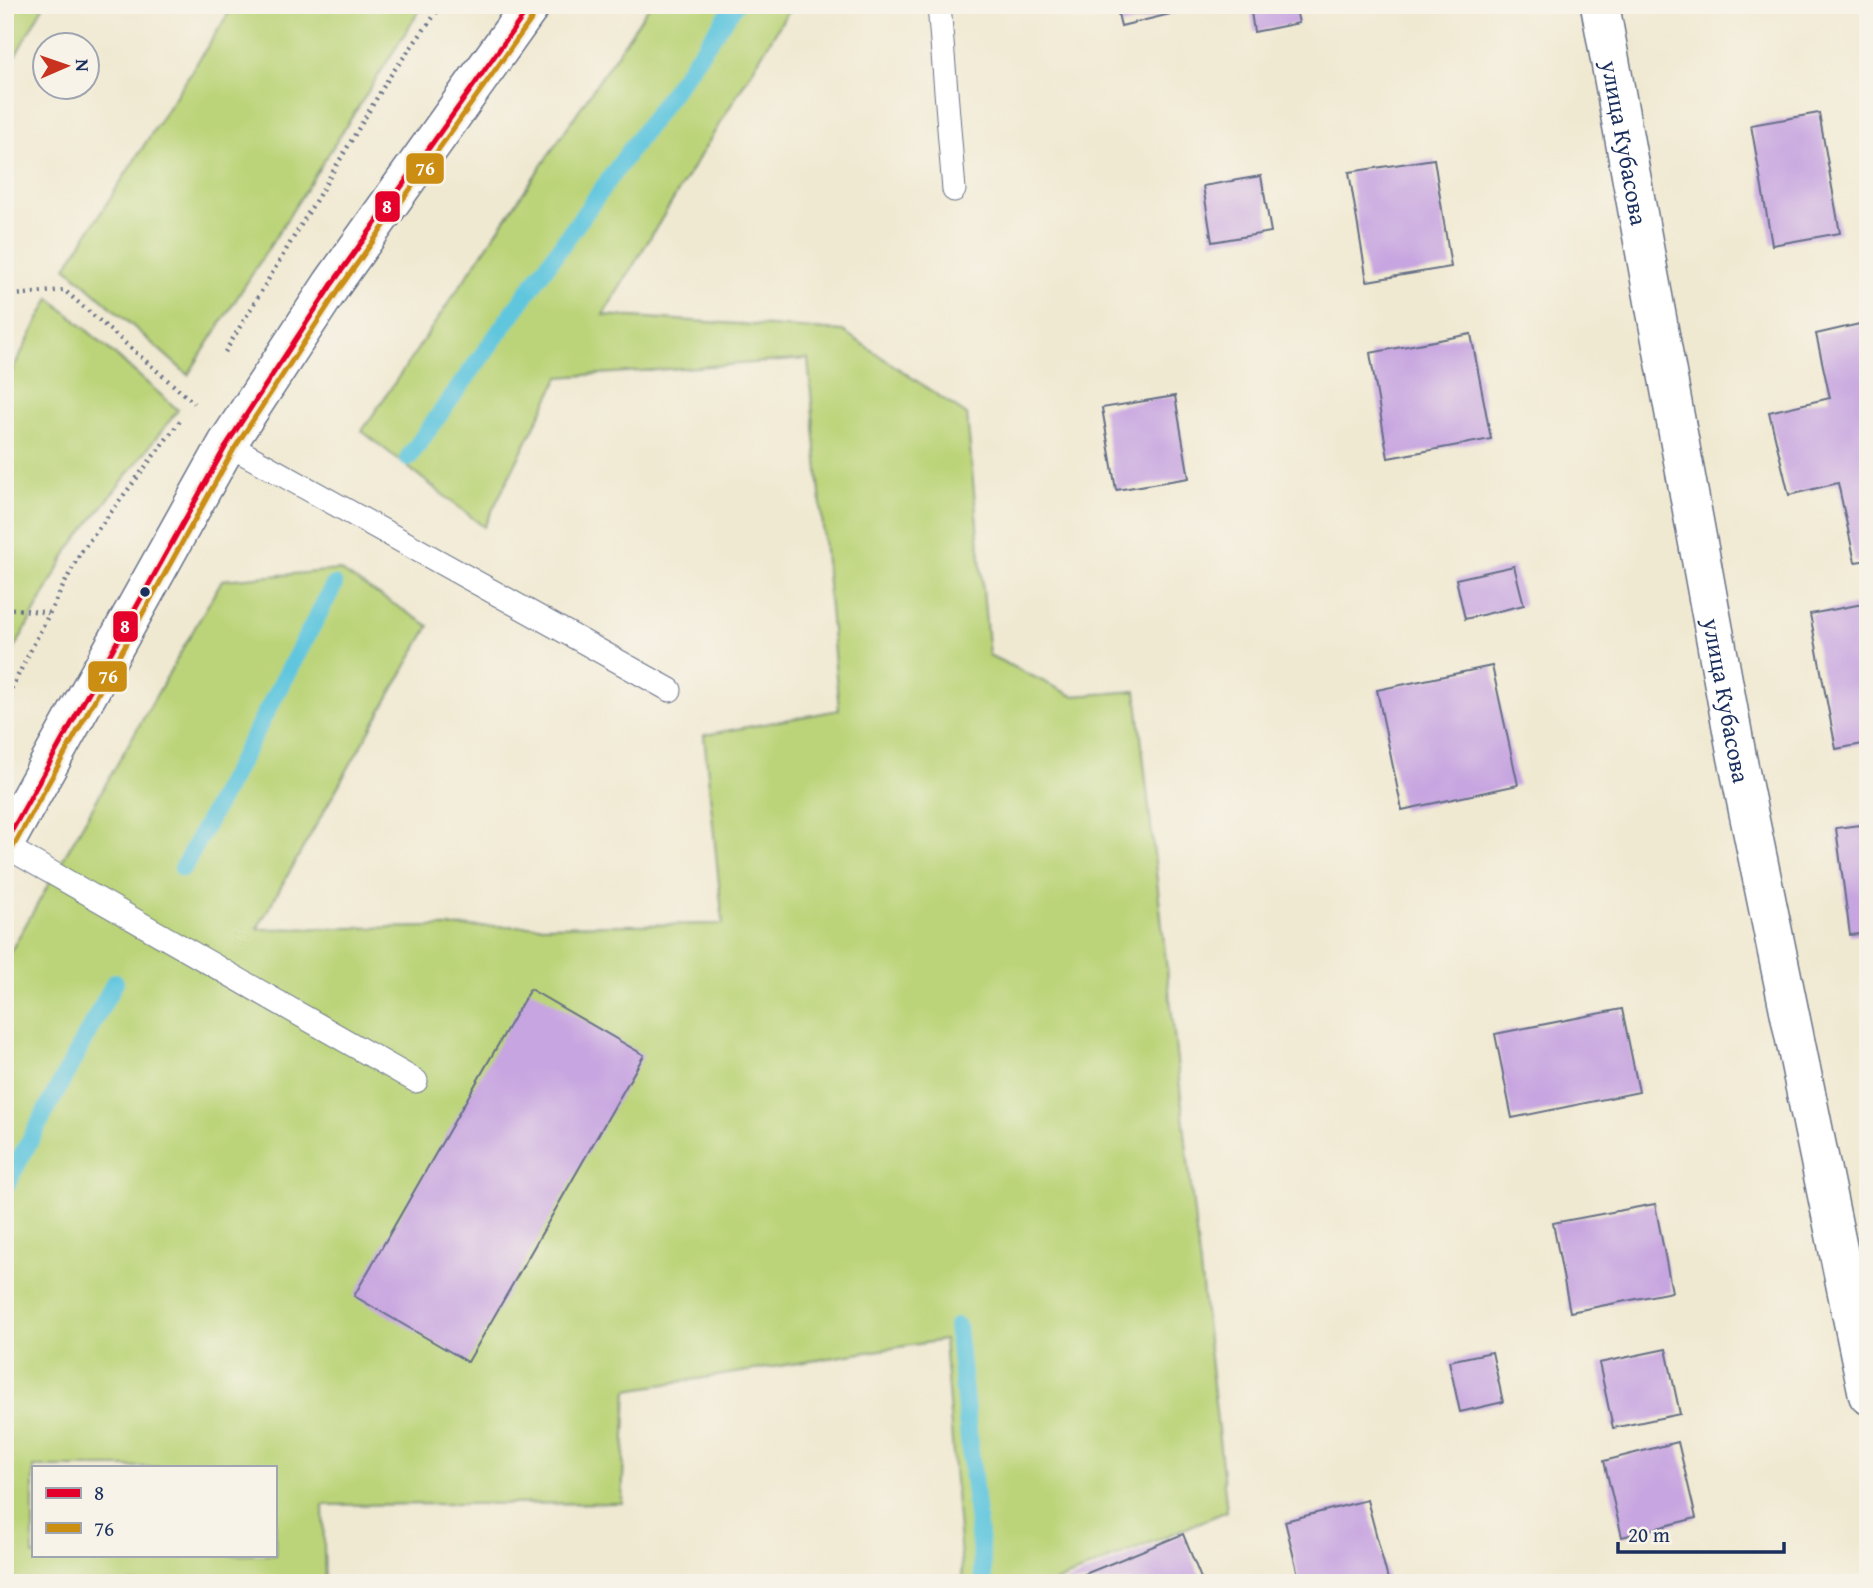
<svg xmlns="http://www.w3.org/2000/svg" width="1873" height="1588" font-family="'Gentium Book Plus',serif">
<rect width="100%" height="100%" fill="#f7f3e8"/>
<filter id="ink" filterUnits="userSpaceOnUse"><feTurbulence type="fractalNoise" baseFrequency=".0143" numOctaves="2"/><feDisplacementMap in="SourceGraphic" scale="14" xChannelSelector="R" yChannelSelector="G"/><feConvolveMatrix kernelMatrix="1 2 1 2 8 2 1 2 1" color-interpolation-filters="sRGB"/></filter>
<filter id="wash" filterUnits="userSpaceOnUse"><feTurbulence type="fractalNoise" baseFrequency=".00686" numOctaves="4" result="noise"/><feDisplacementMap in="SourceGraphic" scale="28" xChannelSelector="R" yChannelSelector="G"/><feGaussianBlur stdDeviation="1.57" result="paint"/><feColorMatrix in="noise" values="0 0 0 0 0 0 0 0 0 0 0 0 0 0 0 0 0 1.4 0 .05"/><feComposite in="paint" operator="in"/></filter>
<g filter="url(#wash)">
<rect width="100%" height="100%" fill="#f0e9d2"/>
<!-- green -->
<g fill="#bcd479" stroke="#6c826c" stroke-width="2" fill-rule="evenodd">
<path d="M 5,5 L 44,5 L 5,74 Z"/>
<path d="M 234,5 L 423,5 L 188,375 L 66,267 Z"/>
<path d="M 650,5 L 792,5 L 603,315 L 843,331 L 967,415 L 989,655 L 1073,696 L 1136,691 L 1227,1511 L 1053,1583 L 963,1583 L 944,1340 L 627,1390 L 622,1503 L 323,1505 L 325,1583 L 5,1583 L 5,961 L 222,580 L 339,570 L 429,626 L 257,929 L 723,924 L 704,735 L 839,710 L 808,359 L 559,377 L 484,527 L 362,431 ZM 33,1467 L 275,1467 L 275,1555 L 33,1555 Z"/>
<path d="M 50,298 L 178,410 L 69,549 L 5,666 L 5,384 Z"/>
</g>
<g fill="none" stroke-linecap="round" stroke-linejoin="round">
<!-- stream -->
<g stroke="#60c6de" stroke-width="18">
<path d="M 408,458 L 735,5"/>
<path d="M 183,868 L 334,585"/>
<path d="M 5,1187 L 115,982"/>
<path d="M 957,1326 L 984,1583"/>
</g>
</g>
<g id="blocks">
<!-- building -->
<g fill="#c7a5e0">
<path d="M 1116,5 L 1203,5 L 1203,6 L 1121,26 Z"/>
<path d="M 1250,5 L 1295,5 L 1299,23 L 1254,32 Z"/>
<path d="M 1819,113 L 1840,233 L 1772,245 L 1751,125 Z"/>
<path d="M 1434,159 L 1451,267 L 1367,281 L 1349,172 Z"/>
<path d="M 1261,176 L 1271,232 L 1212,242 L 1203,186 Z"/>
<path d="M 1868,322 L 1868,560 L 1855,562 L 1838,483 L 1789,495 L 1769,412 L 1830,398 L 1816,334 Z"/>
<path d="M 1471,334 L 1491,439 L 1388,458 L 1370,353 Z"/>
<path d="M 1175,396 L 1189,478 L 1116,490 L 1102,408 Z"/>
<path d="M 1514,566 L 1524,605 L 1465,619 L 1456,579 Z"/>
<path d="M 1868,603 L 1868,743 L 1836,749 L 1810,614 Z"/>
<path d="M 1492,666 L 1518,785 L 1402,810 L 1377,690 Z"/>
<path d="M 1868,824 L 1868,933 L 1850,935 L 1836,828 Z"/>
<path d="M 530,989 L 644,1055 L 468,1362 L 354,1296 Z"/>
<path d="M 1622,1009 L 1639,1092 L 1512,1118 L 1495,1034 Z"/>
<path d="M 1655,1204 L 1672,1292 L 1570,1312 L 1553,1223 Z"/>
<path d="M 1666,1349 L 1680,1414 L 1613,1428 L 1599,1363 Z"/>
<path d="M 1492,1352 L 1503,1402 L 1460,1412 L 1449,1361 Z"/>
<path d="M 1678,1442 L 1696,1518 L 1622,1537 L 1604,1461 Z"/>
<path d="M 1367,1500 L 1389,1583 L 1300,1583 L 1285,1521 Z"/>
<path d="M 1183,1534 L 1202,1581 L 1063,1583 Z"/>
</g>
</g>
</g>
<g filter="url(#ink)">
<use href="#blocks" fill-opacity="0" stroke="#667087" stroke-width="2"/>
<g fill="none" stroke-linecap="round" stroke-linejoin="round">
<!-- service casing -->
<g stroke="#667087" stroke-width="25">
<g id="service">
<path d="M 939,5 L 954,190"/>
<path d="M 227,444 L 670,690"/>
<path d="M 5,846 L 416,1081"/>
</g>
</g>
<!-- minor casing -->
<g stroke="#667087" stroke-width="41">
<g id="minor">
<path id="s1" d="M 1600,5 L 1737,757 L 1868,1395"/>
</g>
</g>
<!-- secondary casing -->
<g stroke="#667087" stroke-width="41">
<path id="secondary" d="M 5,843 L 227,444 L 332,284 L 531,5"/>
</g>
<!-- path -->
<g stroke="#667087" stroke-width="4.5" stroke-dasharray="2 5" stroke-linecap="butt">
<path d="M 5,296 L 64,290 L 194,403"/>
<path d="M 225,352 L 390,76 L 442,5"/>
<path d="M 5,608 L 50,613"/>
<path d="M 5,701 L 80,553 L 180,421"/>
</g>
<!-- service -->
<use href="#service" stroke="#fff" stroke-width="23"/>
<!-- minor -->
<use href="#minor" stroke="#fff" stroke-width="38"/>
<!-- secondary -->
<use href="#secondary" stroke="#fff" stroke-width="38"/>
<!-- bus-1 casing -->
<g stroke="#f7f3e8" stroke-width="10">
<path id="bus-1" d="M 5,843 L 227,444 L 332,284 L 531,5"/>
</g>
<!-- bus-2 casing -->
<g stroke="#f7f3e8" stroke-width="10">
<path id="bus-2" d="M 13,847 L 234,449 L 339,289 L 538,10"/>
</g>
<!-- bus-1 -->
<use href="#bus-1" stroke="#e4002b" stroke-width="5"/>
<!-- bus-2 -->
<use href="#bus-2" stroke="#cb8e13" stroke-width="5"/>
</g>
</g>
<!-- markers -->
<circle fill="#1b2f5e" stroke="#f7f3e8" stroke-width="2.5" cx="145" cy="592" r="6"/>
<g text-anchor="middle" dominant-baseline="central" stroke-width="6" stroke-linejoin="round" paint-order="stroke">
<!-- street labels -->
<g font-size="24" fill="#1b2f5e" stroke="#f7f3e8">
<text stroke="none"><textPath href="#s1" startOffset="140">улица Кубасова</textPath></text>
<text stroke="none"><textPath href="#s1" startOffset="707">улица Кубасова</textPath></text>
</g>
</g>
<g stroke="#f7f3e8" stroke-width="2.5">
<rect x="405" y="152" width="40" height="33" rx="7" fill="#cb8e13"/>
<rect x="374" y="190" width="27" height="33" rx="7" fill="#e4002b"/>
<rect x="112" y="610" width="27" height="33" rx="7" fill="#e4002b"/>
<rect x="87" y="660" width="41" height="33" rx="7" fill="#cb8e13"/>
</g>
<g font-size="19" text-anchor="middle" font-weight="bold" fill="#fff">
<text x="425" y="175">76</text>
<text x="387" y="213">8</text>
<text x="125" y="633">8</text>
<text x="108" y="683">76</text>
</g>
<!-- margin -->
<rect width="1873" height="1588" fill="none" stroke="#f7f3e8" stroke-width="28"/>
<!-- legend -->
<rect x="32" y="1466" width="245" height="91" fill="#f7f3e8" stroke="#9fa5b1" stroke-width="2"/>
<rect x="46" y="1488" width="35" height="10" fill="#e4002b" stroke="#9fa5b1" stroke-width="2"/>
<text x="94" y="1500" font-size="21" fill="#1b2f5e">8</text>
<rect x="46" y="1523" width="35" height="10" fill="#cb8e13" stroke="#9fa5b1" stroke-width="2"/>
<text x="94" y="1536" font-size="21" fill="#1b2f5e">76</text>
<!-- north arrow -->
<g transform="translate(66 66) rotate(88)"><circle r="33" fill="#f7f3e8" stroke="#9fa5b1" stroke-width="2"/>
<path d="M0-5L12 26L0 18L-12 26Z" fill="#c8321e"/>
<text y="-10" font-size="19" font-weight="bold" text-anchor="middle" fill="#1b2f5e">N</text>
</g>
<!-- scale -->
<path d="M1618 1542v10h166v-10" fill="none" stroke="#1b2f5e" stroke-width="3.5"/>
<text x="1628" y="1542" font-size="21" fill="#1b2f5e" stroke="#f7f3e8" stroke-width="5" paint-order="stroke">20 m</text>
</svg>
